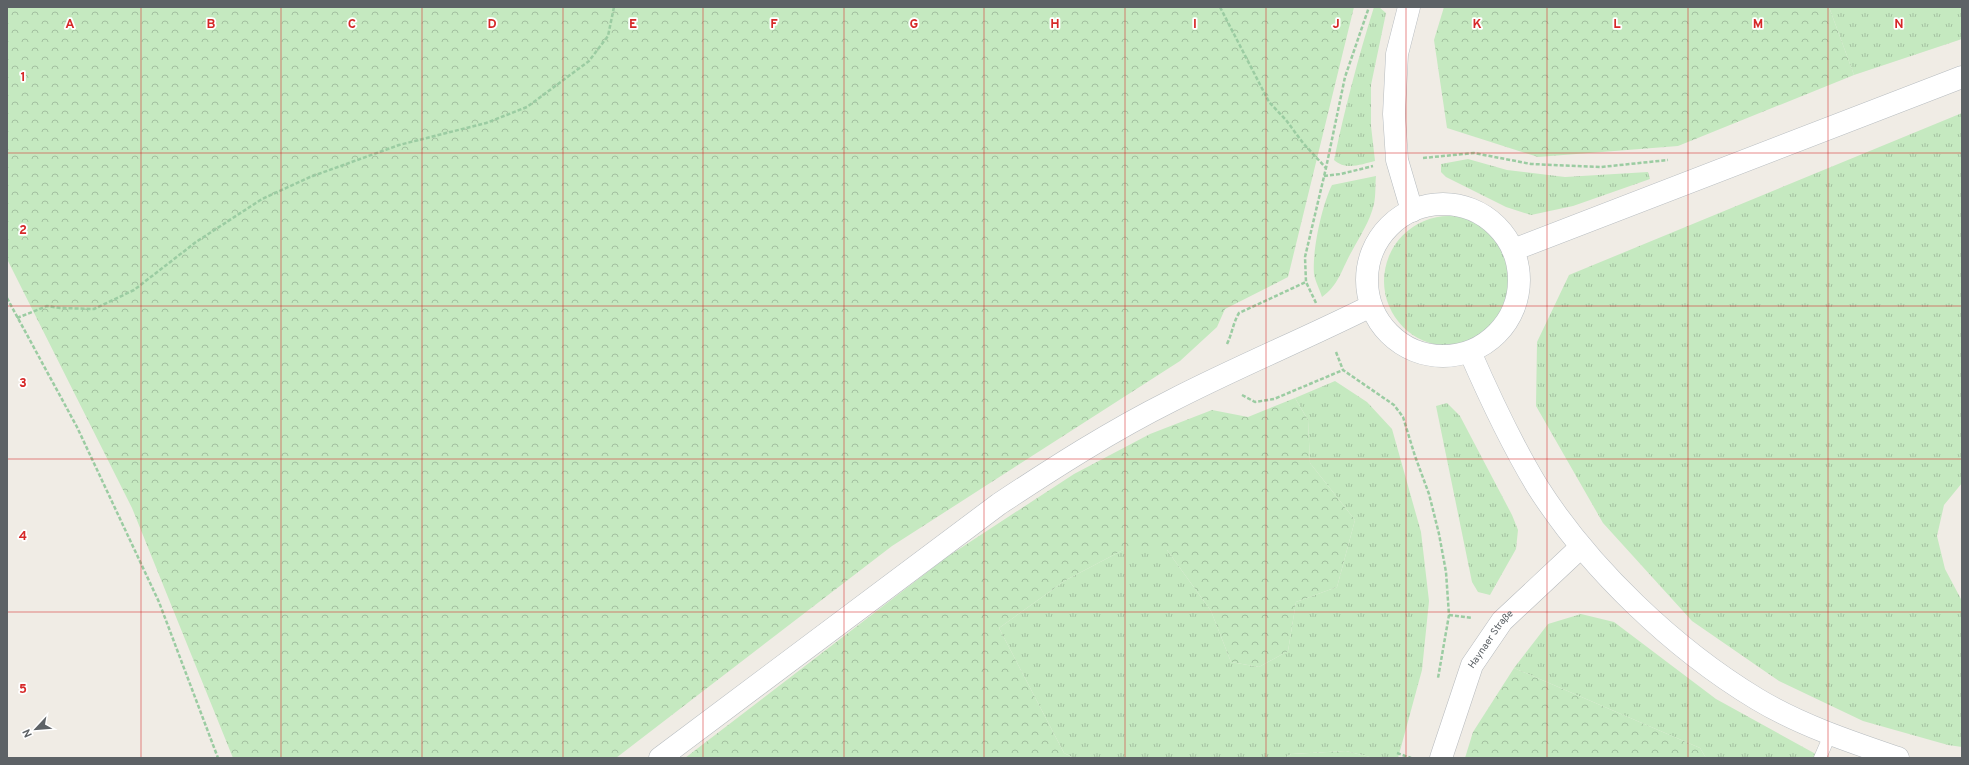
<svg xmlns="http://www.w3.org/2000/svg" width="1969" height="765" font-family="Overpass,sans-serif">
<defs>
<pattern id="grass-tufts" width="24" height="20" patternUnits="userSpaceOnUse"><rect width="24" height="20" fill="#c5e9c0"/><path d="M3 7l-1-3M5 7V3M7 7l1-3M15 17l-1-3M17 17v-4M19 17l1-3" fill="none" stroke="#a3c0a0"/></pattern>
<pattern id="forest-crowns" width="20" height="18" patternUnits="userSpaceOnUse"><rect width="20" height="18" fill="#c5e9c0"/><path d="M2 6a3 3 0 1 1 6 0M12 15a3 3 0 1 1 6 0" fill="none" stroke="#a3c0a0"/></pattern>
</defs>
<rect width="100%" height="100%" fill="#f0ece5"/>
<!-- grass -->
<g fill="url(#grass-tufts)">
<path d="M 1374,7 L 1379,7 L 1386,13 L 1371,85 L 1371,126 L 1375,161 C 1362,164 1346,171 1334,160 C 1345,108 1358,58 1374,7 Z"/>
<path d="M 1829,7 L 1962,7 L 1962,39 L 1854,75 Z"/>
<path d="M 1962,113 L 1962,483 L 1944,505 L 1937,536 L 1945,569 L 1962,601 L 1962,747 L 1948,745 L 1863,721 L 1779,681 L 1692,621 L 1603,523 L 1536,406 L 1537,342 L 1569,275 Z"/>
<path d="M 1468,159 L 1507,170 L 1565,177 L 1648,172 L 1650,179 L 1573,206 L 1531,215 L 1506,207 L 1446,177 L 1441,172 L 1441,164 Z"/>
<path d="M 1376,176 C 1375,185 1376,195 1374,204 C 1370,221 1360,236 1352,251 C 1342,268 1339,285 1322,297 C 1320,290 1315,281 1314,274 C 1312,251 1322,205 1332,185 Z"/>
<circle cx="1449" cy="281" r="65"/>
<path d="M 1335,381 L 1367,402 L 1392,429 L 1421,532 L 1429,601 L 1422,670 L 1398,758 L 1374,758 L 1346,751 L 1291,754 L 1285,758 L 1074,758 L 1064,753 L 999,628 L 1066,580 L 1123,550 L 1167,550 L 1211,611 L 1231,662 L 1259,667 L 1288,651 L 1296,602 L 1337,587 L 1355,520 L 1310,463 L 1308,420 L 1295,398 Z"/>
<path d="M 1447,403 L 1460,416 L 1512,515 L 1518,530 L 1516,549 L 1490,595 L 1478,592 L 1472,582 L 1436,406 Z"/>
<path d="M 1581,614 L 1614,622 L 1716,699 L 1823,758 L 1706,758 L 1700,748 L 1514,668 L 1548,624 Z"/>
</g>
<!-- forest -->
<g fill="url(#forest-crowns)">
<path d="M 7,7 L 1354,7 L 1288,277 L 1225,309 L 1217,327 L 1180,361 L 892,546 L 616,758 L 233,758 L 132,508 L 7,259 Z"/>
<path d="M 1444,7 L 1829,7 L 1854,75 L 1678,146 L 1538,157 L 1447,128 L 1434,40 Z"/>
<path d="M 1295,398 L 1308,420 L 1310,463 L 1355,520 L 1337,587 L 1296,602 L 1288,651 L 1259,667 L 1231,662 L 1211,611 L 1167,550 L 1123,550 L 1066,580 L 999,628 L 1064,753 L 1074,758 L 685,758 L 947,557 L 1074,474 L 1150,434 L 1212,410 L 1248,417 Z"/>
<path d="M 1514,668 L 1700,748 L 1706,758 L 1465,758 L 1473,732 Z"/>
<path d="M 1346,751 L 1374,758 L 1285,758 L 1291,754 Z"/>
</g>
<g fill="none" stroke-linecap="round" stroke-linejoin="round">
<!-- lane casing -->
<g stroke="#b5b9bc" stroke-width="13">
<path id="lane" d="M 1820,758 L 1830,735"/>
</g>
<!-- street casing -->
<g stroke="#b5b9bc" stroke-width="23">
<g id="street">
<path id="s1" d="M 1441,758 L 1472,665 L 1502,621 L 1581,547"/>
</g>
</g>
<!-- secondary casing -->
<g stroke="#b6bbbf" stroke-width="23">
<g id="secondary">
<path d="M 1409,7 L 1397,54 L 1394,114 L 1397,160 L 1412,211"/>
<circle cx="1443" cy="280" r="76"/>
<path d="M 1513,250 L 1962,77"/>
<path d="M 1470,352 C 1490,398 1511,443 1537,486 C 1589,568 1674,649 1757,699 C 1800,725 1851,742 1898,758"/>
<path d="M 660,758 L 999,504 C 1055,467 1111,431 1171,401 C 1237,367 1305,339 1371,306"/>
</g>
</g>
<!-- path -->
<g stroke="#9bcca2" stroke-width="2.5" stroke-dasharray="4 2" stroke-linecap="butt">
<path d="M 1220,7 L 1269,102 L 1286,120 L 1303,143 L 1326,168"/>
<path d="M 1423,158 L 1474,153 L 1531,164 L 1601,167 L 1668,160"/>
<path d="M 1324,176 L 1341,174 L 1373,166"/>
<path d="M 7,298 L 77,427 L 159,602 L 218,758"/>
<path d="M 1316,303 L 1306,282 L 1305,257 L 1326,168 L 1345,77 L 1369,7"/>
<path d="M 17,318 L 47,306 L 60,308 L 94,309 L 134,290 L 196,242 L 262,199 L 310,177 L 399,145 L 486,123 L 527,107 L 589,61 L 608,36 L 614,7"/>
<path d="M 1227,344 C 1232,334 1233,323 1239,313 L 1306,282"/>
<path d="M 1336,352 L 1343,370 L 1394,405 L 1403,417 L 1415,456 L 1429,494 L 1439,534 L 1446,572 L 1449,615 L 1438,678"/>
<path d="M 1242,395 L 1255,402 L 1274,399 L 1343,370"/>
<path d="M 1449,615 L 1472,618"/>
<path d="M 1397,753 L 1411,758"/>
</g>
<!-- lane -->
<use href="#lane" stroke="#fff" stroke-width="12"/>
<!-- street -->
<use href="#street" stroke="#fff" stroke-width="22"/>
<!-- secondary -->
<use href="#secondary" stroke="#fff" stroke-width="22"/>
</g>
<!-- grid -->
<path fill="none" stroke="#d62828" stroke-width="1" stroke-opacity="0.55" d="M 141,7 L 141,758M 281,7 L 281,758M 422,7 L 422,758M 563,7 L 563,758M 703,7 L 703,758M 844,7 L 844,758M 984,7 L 984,758M 1125,7 L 1125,758M 1266,7 L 1266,758M 1406,7 L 1406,758M 1547,7 L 1547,758M 1688,7 L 1688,758M 1828,7 L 1828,758M 7,153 L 1962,153M 7,306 L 1962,306M 7,459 L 1962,459M 7,612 L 1962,612"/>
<g text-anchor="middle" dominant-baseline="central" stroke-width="3.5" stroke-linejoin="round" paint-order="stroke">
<!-- street labels -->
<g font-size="10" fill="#5d6266" stroke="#fff">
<text stroke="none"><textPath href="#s1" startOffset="130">Haynaer Straße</textPath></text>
</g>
</g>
<g font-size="13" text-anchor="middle" font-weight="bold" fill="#d62828" stroke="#fff" stroke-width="3.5" stroke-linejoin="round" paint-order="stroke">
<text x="70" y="28">A</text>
<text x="211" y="28">B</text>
<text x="352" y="28">C</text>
<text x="492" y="28">D</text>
<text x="633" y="28">E</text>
<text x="774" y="28">F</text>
<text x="914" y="28">G</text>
<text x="1055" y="28">H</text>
<text x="1195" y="28">I</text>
<text x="1336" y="28">J</text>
<text x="1477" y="28">K</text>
<text x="1617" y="28">L</text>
<text x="1758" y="28">M</text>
<text x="1899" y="28">N</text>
<text x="23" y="81">1</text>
<text x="23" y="234">2</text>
<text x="23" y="387">3</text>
<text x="23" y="540">4</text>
<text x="23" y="693">5</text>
</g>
<!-- border -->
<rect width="1969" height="765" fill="none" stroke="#5d6266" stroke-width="16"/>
<!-- north arrow -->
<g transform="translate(36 729) rotate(244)" stroke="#ffffff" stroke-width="3" paint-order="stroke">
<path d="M0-3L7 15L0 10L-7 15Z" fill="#5d6266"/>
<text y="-6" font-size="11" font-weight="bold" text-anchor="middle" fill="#5d6266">N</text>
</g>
</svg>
